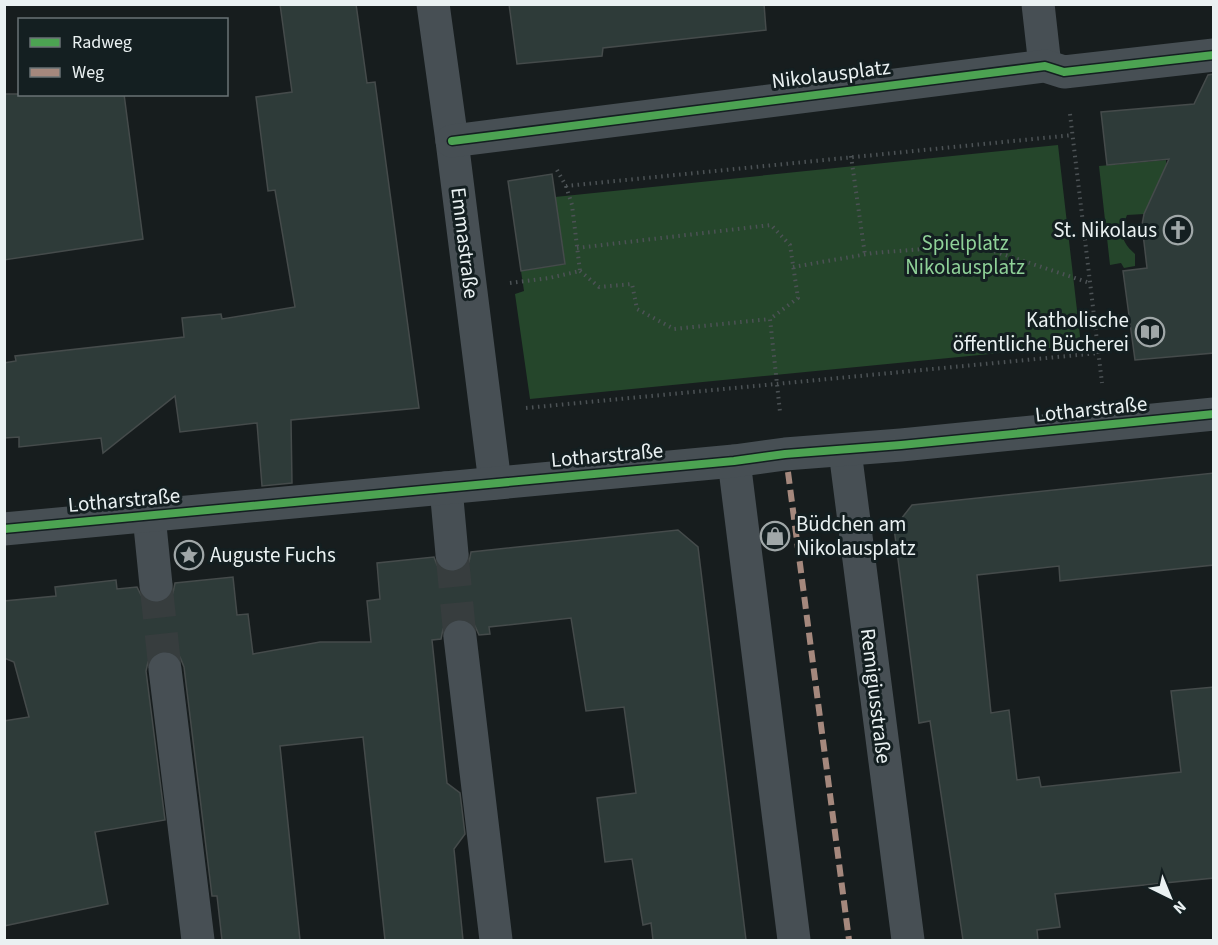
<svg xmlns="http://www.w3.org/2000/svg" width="1218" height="945" font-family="'Source Sans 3',sans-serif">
<rect width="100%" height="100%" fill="#171d1e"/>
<!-- green -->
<g fill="#25462b">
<path d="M 1058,145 L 1081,345 L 530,399 L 515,294 L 524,291 L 521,271 L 565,264 L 555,197 Z"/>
<path d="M 1166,160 L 1167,177 L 1144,214 L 1127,215 C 1120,232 1120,241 1135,254 L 1135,266 L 1124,268 L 1121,263 L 1110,265 L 1099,166 Z"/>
</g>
<!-- building -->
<g fill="#2e3b39" stroke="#454b4b" stroke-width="1.5">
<path d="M 280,4 L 356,4 L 367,83 L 375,82 L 419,408 L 291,420 L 292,483 L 262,486 L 257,423 L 180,432 L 175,396 L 103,453 L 101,438 L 19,447 L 19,437 L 4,438 L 4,363 L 16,361 L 15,356 L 184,337 L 182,318 L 221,314 L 222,319 L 295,307 L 275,190 L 268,191 L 256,97 L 292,92 Z"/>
<path d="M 509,4 L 764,4 L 766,30 L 603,48 L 602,56 L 517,64 Z"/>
<path d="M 1214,74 L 1214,353 L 1135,360 L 1123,271 L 1147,268 L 1142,225 L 1144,214 L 1169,159 L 1107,165 L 1101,112 L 1194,104 L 1208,75 Z"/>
<path d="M 4,94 L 124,94 L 143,239 L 4,260 Z"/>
<path d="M 552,174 L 565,264 L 521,271 L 508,181 Z"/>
<path d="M 1214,473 L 1214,565 L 1060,581 L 1059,566 L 977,575 L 991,713 L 1009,710 L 1017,780 L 1039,777 L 1041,787 L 1181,772 L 1171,691 L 1214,687 L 1214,878 L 1055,894 L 1060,927 L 1037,930 L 1038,940 L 963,940 L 930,721 L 919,723 L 894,528 L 912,505 Z"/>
<path d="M 678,530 L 698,547 L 746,940 L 653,940 L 651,923 L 643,925 L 632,859 L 605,862 L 597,798 L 636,793 L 624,707 L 586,711 L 571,618 L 489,627 L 490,634 L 479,635 L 475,626 L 468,620 L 457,619 L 449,622 L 443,629 L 441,639 L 432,640 L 447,783 L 460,793 L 465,834 L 454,849 L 463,940 L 385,940 L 363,737 L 280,746 L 300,940 L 222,940 L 217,896 L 212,896 L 184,667 L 180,657 L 172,652 L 163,650 L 153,654 L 148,662 L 146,671 L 165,820 L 95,832 L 108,904 L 4,926 L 4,721 L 29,717 L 14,662 L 4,658 L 4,601 L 56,596 L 55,587 L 116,580 L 117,589 L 137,587 L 141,595 L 148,602 L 158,604 L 167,600 L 173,593 L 175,583 L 233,577 L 237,615 L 248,614 L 253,654 L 320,642 L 371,642 L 367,601 L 380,599 L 377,563 L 434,557 L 437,565 L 444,571 L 454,573 L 463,569 L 469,562 L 471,552 Z"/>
</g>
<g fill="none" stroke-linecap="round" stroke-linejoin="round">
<!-- minor-tunnel -->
<g stroke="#373d3e" stroke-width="33" stroke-dasharray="33 16" stroke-linecap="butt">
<path d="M 452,554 L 460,637"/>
<path d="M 156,585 L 165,669"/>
</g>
<!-- path -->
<g stroke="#4c5255" stroke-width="4" stroke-dasharray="1.5 4.5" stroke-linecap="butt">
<path d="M 1070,114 L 1102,383"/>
<path d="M 851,156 L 865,255"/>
<path d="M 557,170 L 566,186 L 1073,135"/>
<path d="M 577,248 L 771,225 L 790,245 L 798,298 L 770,319 L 780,412"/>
<path d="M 793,267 L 873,253 L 975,245 L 1090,283"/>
<path d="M 580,271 L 599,287 L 632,284 L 637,309 L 674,329 L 770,319"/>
<path d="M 510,283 L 549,278 L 580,271 L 572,205 L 566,186"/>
<path d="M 1094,321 L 1129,315"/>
<path d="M 526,408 L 1099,353"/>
</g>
<!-- minor -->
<g stroke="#474f54" stroke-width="33">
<path d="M 433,4 L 452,141 L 495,483"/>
<path d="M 1038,4 L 1045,66"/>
<path d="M 452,141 L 1045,66 L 1064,72 L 1214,55"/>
<path d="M 845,451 L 908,940"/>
<path d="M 734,461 L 794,940"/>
<path d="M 446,488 L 452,554"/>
<path d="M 149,516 L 156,585"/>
<path d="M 4,529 L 734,461 L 785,454 L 901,445 L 1214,414"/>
<path d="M 460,637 L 496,940"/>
<path d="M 165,669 L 198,940"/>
</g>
<!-- quiet -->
<path stroke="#a5887d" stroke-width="6" stroke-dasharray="12 6" stroke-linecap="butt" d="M 788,472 L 849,940"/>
<!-- cycleway casing -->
<g stroke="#141f21" stroke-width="11">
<g id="cycleway">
<path d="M 452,141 L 1045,66 L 1064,72 L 1214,55"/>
<path d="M 4,529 L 734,461 L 785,454 L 901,445 L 1214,414"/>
</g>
</g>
<!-- cycleway -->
<use href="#cycleway" stroke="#4ca352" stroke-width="8"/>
</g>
<!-- icons -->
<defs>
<g id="church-ring" transform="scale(1.5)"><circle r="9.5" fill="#141f21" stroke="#a0a7a8" stroke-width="1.5"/><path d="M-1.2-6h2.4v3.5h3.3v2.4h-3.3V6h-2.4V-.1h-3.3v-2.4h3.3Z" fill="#a0a7a8"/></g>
<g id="library-ring" transform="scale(1.5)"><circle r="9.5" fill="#141f21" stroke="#a0a7a8" stroke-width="1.5"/><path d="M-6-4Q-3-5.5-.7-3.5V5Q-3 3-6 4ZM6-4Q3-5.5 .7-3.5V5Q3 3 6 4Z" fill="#a0a7a8"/></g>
<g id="shop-ring" transform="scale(1.5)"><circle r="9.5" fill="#141f21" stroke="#a0a7a8" stroke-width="1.5"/><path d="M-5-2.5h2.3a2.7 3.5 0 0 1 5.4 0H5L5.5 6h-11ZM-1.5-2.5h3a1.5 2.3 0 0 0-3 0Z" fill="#a0a7a8"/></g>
<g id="sight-ring" transform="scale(1.5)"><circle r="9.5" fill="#141f21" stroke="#a0a7a8" stroke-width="1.5"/><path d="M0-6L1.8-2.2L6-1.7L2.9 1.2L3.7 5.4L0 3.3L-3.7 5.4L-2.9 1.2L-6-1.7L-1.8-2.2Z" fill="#a0a7a8"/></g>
</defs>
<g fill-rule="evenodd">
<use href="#church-ring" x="1178" y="230"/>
<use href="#library-ring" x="1150" y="332"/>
<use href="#shop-ring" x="775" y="536"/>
<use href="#sight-ring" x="189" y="555"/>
</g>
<g text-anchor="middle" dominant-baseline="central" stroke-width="6" stroke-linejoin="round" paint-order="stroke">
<!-- street labels -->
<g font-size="21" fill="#eaf1f2" stroke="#141f21">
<text transform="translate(831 74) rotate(-7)">Nikolausplatz</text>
<text transform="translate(465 243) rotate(83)">Emmastraße</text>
<text transform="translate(1091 409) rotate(-6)">Lotharstraße</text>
<text transform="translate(607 455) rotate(-5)">Lotharstraße</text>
<text transform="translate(124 500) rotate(-5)">Lotharstraße</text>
<text transform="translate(876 696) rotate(83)">Remigiusstraße</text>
</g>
<!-- poi labels -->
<g font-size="21" fill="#eaf1f2" stroke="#141f21" text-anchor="end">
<text x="1157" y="230">St. Nikolaus</text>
<text x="1129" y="320">Katholische<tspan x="1129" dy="24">öffentliche Bücherei</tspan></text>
<text x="796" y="524" text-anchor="start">Büdchen am<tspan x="796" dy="24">Nikolausplatz</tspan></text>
<text x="210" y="555" text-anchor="start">Auguste Fuchs</text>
</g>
<!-- park labels -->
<g font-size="21" fill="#8fd198" stroke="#141f21">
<text x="965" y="243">Spielplatz<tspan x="965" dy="24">Nikolausplatz</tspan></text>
</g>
</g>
<!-- border -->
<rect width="1218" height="945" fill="none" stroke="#eaf1f2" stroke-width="12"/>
<!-- legend -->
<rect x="18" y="18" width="210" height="78" fill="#141f21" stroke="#6a7375" stroke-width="1.5"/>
<rect x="30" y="38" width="30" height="9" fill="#4ca352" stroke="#6a7375" stroke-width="1.5"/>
<text x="72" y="48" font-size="18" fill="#eaf1f2">Radweg</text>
<rect x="30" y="68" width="30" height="9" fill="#a5887d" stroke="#6a7375" stroke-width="1.5"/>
<text x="72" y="78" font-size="18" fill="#eaf1f2">Weg</text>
<!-- north arrow -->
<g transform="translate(1170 897) rotate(137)" stroke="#141f21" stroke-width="4.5" paint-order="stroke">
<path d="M0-4.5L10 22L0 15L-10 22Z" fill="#eaf1f2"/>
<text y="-9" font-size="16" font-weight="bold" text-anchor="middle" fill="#eaf1f2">N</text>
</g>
</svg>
